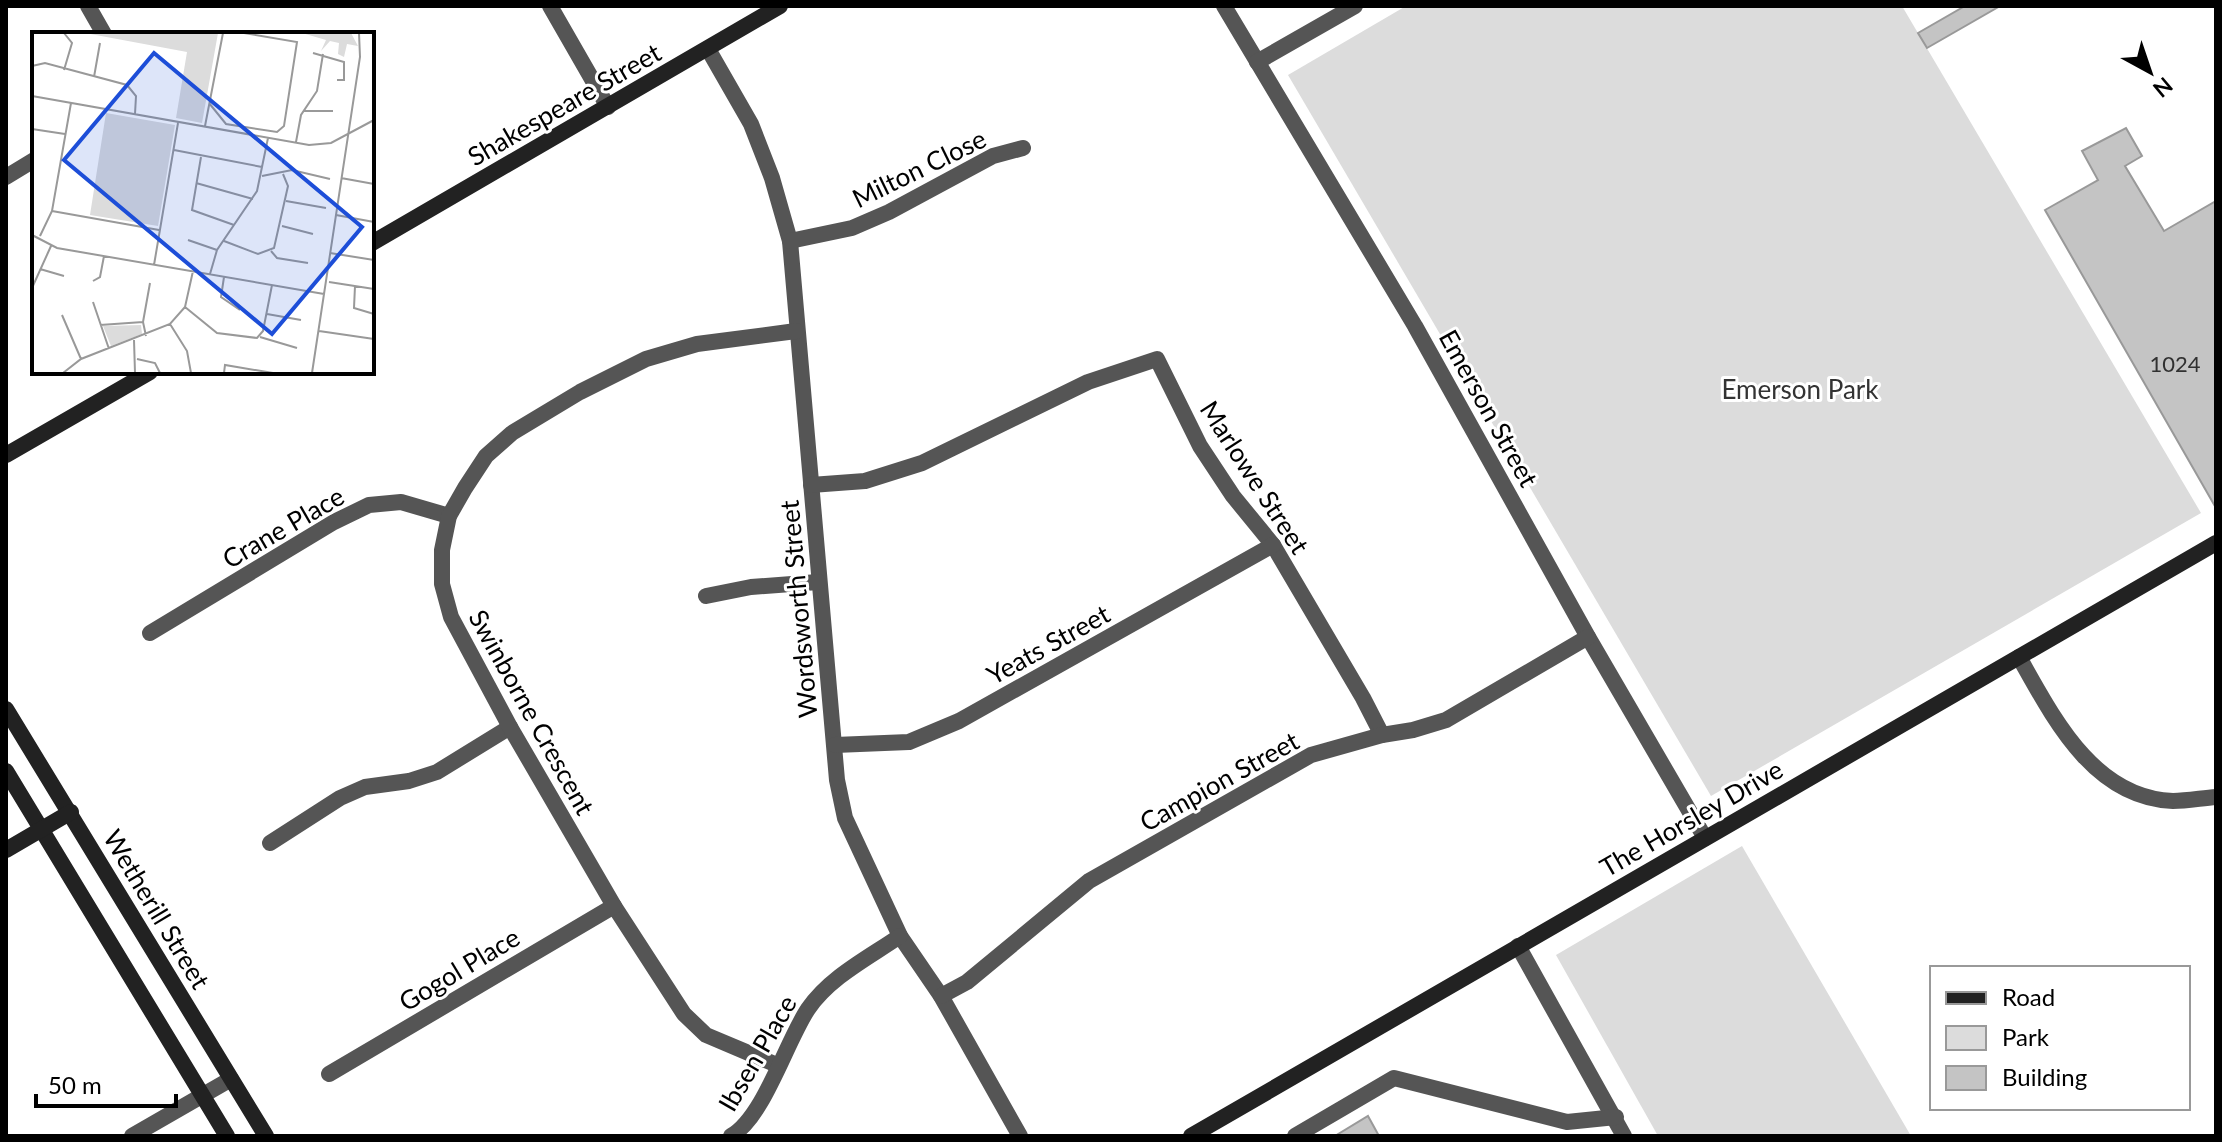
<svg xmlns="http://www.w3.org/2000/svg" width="2222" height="1142" font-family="Lato,sans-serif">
<rect width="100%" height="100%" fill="#fff"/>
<!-- green -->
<g fill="#dcdcdc">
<path d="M 1406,6 L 1902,6 L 2201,513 L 1711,796 L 1288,75 Z"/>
<path d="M 1742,846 L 1911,1136 L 1658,1136 L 1556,955 Z"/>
</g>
<!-- building -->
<g fill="#c4c4c4" stroke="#999" stroke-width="2">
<path d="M 1965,6 L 2000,6 L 1927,48 L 1918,33 Z"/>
<path d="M 2126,128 L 2142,156 L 2125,166 L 2164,231 L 2216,201 L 2216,508 L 2045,210 L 2098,180 L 2082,151 Z"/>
<path d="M 1368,1116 L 1379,1136 L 1335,1136 Z"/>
</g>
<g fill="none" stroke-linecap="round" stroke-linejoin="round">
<!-- street -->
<g stroke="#555" stroke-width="16">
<path d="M 88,6 L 104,34"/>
<path d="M 550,6 L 608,107"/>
<path d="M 1224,6 L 1415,326 L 1588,637 L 1705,838"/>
<path d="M 708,49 L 751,124 L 772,178 L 790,241 L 837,780 L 845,818 L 900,936 L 941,996 L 1020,1136"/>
<path d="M 1257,62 L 1355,6"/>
<path d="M 6,177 L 34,160"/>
<path d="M 790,241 L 852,228 L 889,212 L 993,156 L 1023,148"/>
<path d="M 811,485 L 865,481 L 922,463 L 1088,382 L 1157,359 L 1200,446 L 1233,496 L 1273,545 L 1363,698 L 1382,735"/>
<path d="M 706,596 L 751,587 L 818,582"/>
<path d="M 150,633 L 334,522 L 369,505 L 401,502 L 449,516"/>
<path d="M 2019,657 C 2053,717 2093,798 2173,801 C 2187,801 2202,798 2216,797"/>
<path d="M 835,745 L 909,742 L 959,721 L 1273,545"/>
<path d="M 270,843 L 340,798 L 365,787 L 409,781 L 437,772 L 510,727"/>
<path d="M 1518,946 L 1624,1136"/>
<path d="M 941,996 L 967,982 L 1089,881 L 1311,755 L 1382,735 L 1413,730 L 1446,720 L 1588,637"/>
<path d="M 777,1065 L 706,1035 L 684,1014 L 614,906 L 510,727 L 451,617 L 442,584 L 442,550 L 449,516 L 465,488 L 486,456 L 512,433 L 580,392 L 646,359 L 697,344 L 796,331"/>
<path d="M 329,1074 L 614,906"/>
<path d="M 132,1136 L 231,1079"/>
<path d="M 731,1136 C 764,1117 786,1042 808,1009 C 830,977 868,958 900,936"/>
<path d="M 1295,1136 L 1394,1078 L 1567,1122 L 1616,1117"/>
</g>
<!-- secondary -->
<g stroke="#222" stroke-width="16">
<path d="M 372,243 L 780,6"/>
<path d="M 6,455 L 150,372"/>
<path d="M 6,709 L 266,1136"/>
<path d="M 6,771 L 227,1136"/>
<path d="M 6,850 L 71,812"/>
<path d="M 1191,1136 L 2216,543"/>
</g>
</g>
<g text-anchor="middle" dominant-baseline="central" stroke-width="6" stroke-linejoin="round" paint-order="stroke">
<!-- number labels -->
<g font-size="22" fill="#313131">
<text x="2175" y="363">1024</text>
</g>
<!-- street labels -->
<g font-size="26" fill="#000" stroke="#fff">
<text transform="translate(564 104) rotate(-30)">Shakespeare Street</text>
<text transform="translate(919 168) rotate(-26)">Milton Close</text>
<text transform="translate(1489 408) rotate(61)">Emerson Street</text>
<text transform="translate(1255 477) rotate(57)">Marlowe Street</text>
<text transform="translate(283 527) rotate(-30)">Crane Place</text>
<text transform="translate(798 609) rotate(-95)">Wordsworth Street</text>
<text transform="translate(1048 644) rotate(-29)">Yeats Street</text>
<text transform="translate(532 712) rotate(61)">Swinborne Crescent</text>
<text transform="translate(1219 781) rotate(-29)">Campion Street</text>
<text transform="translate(1691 818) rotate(-30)">The Horsley Drive</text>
<text transform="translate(157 909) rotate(59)">Wetherill Street</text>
<text transform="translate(459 969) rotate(-31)">Gogol Place</text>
<text transform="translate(757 1053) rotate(-60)">Ibsen Place</text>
</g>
<!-- park labels -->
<g font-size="26" fill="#333" stroke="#fff">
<text x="1800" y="389">Emerson Park</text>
</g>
</g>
<!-- overview -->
<g transform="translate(32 32)">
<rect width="342" height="342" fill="#fff"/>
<path d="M 53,1 L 186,1 L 170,91 L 144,86 L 155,20 ZM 270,1 L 319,1 L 326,14 L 315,12 L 312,25 L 306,22 L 307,11 L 298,9 L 289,19 L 294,8 ZM 74,81 L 143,93 L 126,194 L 58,183 ZM 109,293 L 110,302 L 79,314 L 71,294 Z" fill="#dcdcdc"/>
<path fill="none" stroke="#999" stroke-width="2" d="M 32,1 L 40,11 L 32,38M 281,21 L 312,30 L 312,48 L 305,48M 0,34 L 13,31 L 95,53 L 104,64 L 103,82M 62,45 L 68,11M 0,64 L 277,113 L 299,111 L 342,88M 177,71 L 194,92 L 245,100 L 252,94 L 265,10 L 212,1M 271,79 L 301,79M 173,94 L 191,1M 0,97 L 33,102M 264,110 L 269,83 L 285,59 L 291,22M 142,118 L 230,135M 169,125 L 160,178 L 202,193M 230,144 L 260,138 L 298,147M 309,146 L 342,152M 164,151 L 221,167M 254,169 L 294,176M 20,179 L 127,198M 304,183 L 342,190M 250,194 L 281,202M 0,203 L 25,216 L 292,262M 8,204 L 20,179 L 39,71M 156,208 L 185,218M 192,209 L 226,222 L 242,216 L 256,154 L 251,142M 239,219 L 245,226 L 276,231M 298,221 L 342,228M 122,233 L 146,91M 8,237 L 32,244M 178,242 L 185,218 L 225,159 L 236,106M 192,245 L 189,265 L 208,278M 61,249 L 68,245 L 72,224M 297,250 L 342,257M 323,254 L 322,276 L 342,282M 0,256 L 19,214M 61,270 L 77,317M 153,275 L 185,301 L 225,306 L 231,299 L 240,253M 235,282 L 269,288M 30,283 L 49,327M 138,292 L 155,319 L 159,341M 68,293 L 111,290M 287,299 L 342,307M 114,304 L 111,290 L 118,251M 228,305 L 265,316M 102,308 L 103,341M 105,327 L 123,331 L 128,341M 31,341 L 49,327 L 138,292 L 153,275 L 161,239M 192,341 L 193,333 L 241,341M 280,341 L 328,25 L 327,1"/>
<path fill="#1d4ed8" fill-opacity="0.15" stroke="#1d4ed8" stroke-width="4" d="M 122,21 L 330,195 L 240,302 L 32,128 Z"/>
<rect width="342" height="342" fill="none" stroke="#000" stroke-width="4"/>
</g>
<!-- border -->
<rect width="2222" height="1142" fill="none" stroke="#000000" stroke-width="16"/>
<!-- legend -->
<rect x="1930" y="966" width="260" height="144" fill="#ffffff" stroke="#999999" stroke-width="2"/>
<rect x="1946" y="992" width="40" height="12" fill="#222222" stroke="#999999" stroke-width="2"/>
<text x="2002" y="1006" font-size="24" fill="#000000">Road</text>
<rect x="1946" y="1026" width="40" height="24" fill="#dcdcdc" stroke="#999999" stroke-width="2"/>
<text x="2002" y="1046" font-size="24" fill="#000000">Park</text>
<rect x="1946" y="1066" width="40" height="24" fill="#c4c4c4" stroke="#999999" stroke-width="2"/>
<text x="2002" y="1086" font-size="24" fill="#000000">Building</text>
<!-- north arrow -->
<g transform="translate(2150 72) rotate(140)" stroke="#ffffff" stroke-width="6" paint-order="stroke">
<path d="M0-6L14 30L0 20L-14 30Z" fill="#000000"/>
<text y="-12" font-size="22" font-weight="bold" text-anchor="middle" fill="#000000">N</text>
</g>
<!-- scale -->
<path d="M36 1094v12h140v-12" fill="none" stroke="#000000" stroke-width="4"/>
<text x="48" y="1094" font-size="24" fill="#000000" stroke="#ffffff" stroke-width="6" paint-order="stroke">50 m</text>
</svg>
